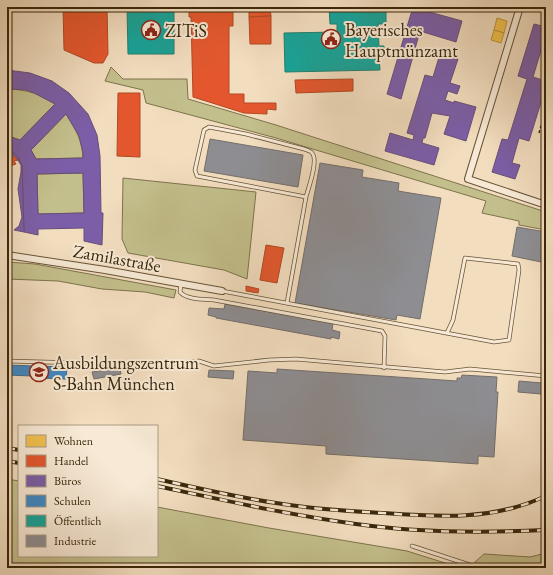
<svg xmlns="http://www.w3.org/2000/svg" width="553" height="575" font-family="'EB Garamond',serif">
<rect width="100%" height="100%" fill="#f2ddbf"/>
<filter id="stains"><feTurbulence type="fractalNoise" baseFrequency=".005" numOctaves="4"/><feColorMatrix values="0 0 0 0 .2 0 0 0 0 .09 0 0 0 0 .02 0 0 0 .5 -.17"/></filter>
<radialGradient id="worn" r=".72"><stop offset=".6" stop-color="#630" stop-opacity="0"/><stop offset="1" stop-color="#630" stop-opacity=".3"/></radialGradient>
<!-- green -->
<g fill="#c3bf8c" stroke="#7e734b">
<path d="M 111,67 L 123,79 L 187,79 L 188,99 L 276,125 L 546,212 L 546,230 L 519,225 L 519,221 L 482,213 L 486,201 L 276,138 L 146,103 L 143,90 L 105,81 Z"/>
<path d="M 10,89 C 27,90 42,94 55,104 L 20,140 L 11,137 Z"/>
<path d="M 66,114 C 76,128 82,142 83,158 L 36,159 L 31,150 Z"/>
<path d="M 83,173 L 84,213 L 38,214 L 37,174 Z"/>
<path d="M 123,178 L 256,192 L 247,279 L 224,270 L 128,253 L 122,239 Z"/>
<path d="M 7,262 L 35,264 L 176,290 L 174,298 L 145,292 L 102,289 L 58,281 L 7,279 Z"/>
<path d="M 7,479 L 19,481 L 19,556 L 157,556 L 157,507 L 269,528 L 407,551 L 461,568 L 7,568 Z"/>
<path d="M 546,553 L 546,568 L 489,568 L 474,563 L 484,554 L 530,557 Z"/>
</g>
<!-- homes -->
<g fill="#f2c14e" stroke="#bb933a">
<path d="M 497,18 L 507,21 L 504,33 L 494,30 Z"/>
<path d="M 494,30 L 504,33 L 501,43 L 491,40 Z"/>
</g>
<!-- shops -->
<g fill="#e4572e" stroke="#b14923">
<path d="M 63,7 L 107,7 L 108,54 L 103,63 L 94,63 L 64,50 Z"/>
<path d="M 189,7 L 233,7 L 233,26 L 229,26 L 229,94 L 244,94 L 244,103 L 276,103 L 276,110 L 267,109 L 267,114 L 244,113 L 193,97 L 191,17 L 189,17 Z"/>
<path d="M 249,7 L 270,7 L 271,16 L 249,17 Z"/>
<path d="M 271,16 L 271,44 L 250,44 L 249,17 Z"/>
<path d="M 353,79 L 353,91 L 296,93 L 295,80 Z"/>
<path d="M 118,93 L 140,93 L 140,157 L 117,156 Z"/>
<path d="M 10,153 L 18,160 L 14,161 L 16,164 L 7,167 L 7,155 L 8,156 Z"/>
<path d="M 266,245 L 284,248 L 277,283 L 260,280 Z"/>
<path d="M 246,286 L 259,289 L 258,293 L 246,291 Z"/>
</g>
<!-- offices -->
<g fill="#7b5ea7" stroke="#684e78" fill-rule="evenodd">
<path d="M 413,7 L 428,7 L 426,11 L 462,21 L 456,42 L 420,31 L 401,99 L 387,94 Z"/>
<path d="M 534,24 L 546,27 L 546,34 L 533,77 L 546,81 L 546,86 L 529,141 L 519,138 L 512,163 L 520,165 L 515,179 L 492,172 L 502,139 L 508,140 L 527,79 L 518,76 Z"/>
<path d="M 440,54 L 458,59 L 450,83 L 460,86 L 457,94 L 448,91 L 445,100 L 454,103 L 454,101 L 476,107 L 466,141 L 444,134 L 450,116 L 432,113 L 425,138 L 423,138 L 422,143 L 439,148 L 434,165 L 385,151 L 390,133 L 413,140 L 414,135 L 407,133 L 425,75 L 433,77 Z"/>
<path d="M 7,70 L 30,73 L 52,81 L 69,93 L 88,114 L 97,135 L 100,156 L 101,213 L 103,213 L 102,245 L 84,241 L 84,228 L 38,229 L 38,235 L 24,232 L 22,166 L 18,157 L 14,153 L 7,151 ZM 10,89 L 26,90 L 34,93 L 55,104 L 20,140 L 11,137 ZM 66,114 L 79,136 L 83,152 L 83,158 L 36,159 L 31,150 ZM 83,173 L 84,213 L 38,214 L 37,174 Z"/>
<path d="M 7,151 L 14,153 L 18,157 L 22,166 L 24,232 L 14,230 L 19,226 L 22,217 L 18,189 L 21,172 L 21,165 L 16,157 L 7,152 Z"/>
</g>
<!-- schools -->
<path fill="#3f88c5" stroke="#3e6b8d" d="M 7,365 L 33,366 L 32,369 L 37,369 L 37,366 L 67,367 L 66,379 L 36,378 L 36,375 L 32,375 L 32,376 L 7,375 Z"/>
<!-- public -->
<g fill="#17a398" stroke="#227e6d">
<path d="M 127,7 L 174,7 L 174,54 L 128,54 Z"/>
<path d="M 329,7 L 386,7 L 386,24 L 378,24 L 379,46 L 384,46 L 384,54 L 379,55 L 380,70 L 285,72 L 284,33 L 337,32 L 337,24 L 330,24 Z"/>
</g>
<!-- industry -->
<g fill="#8d8d92" stroke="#746e69">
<path d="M 210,139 L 303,155 L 298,187 L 204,171 Z"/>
<path d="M 320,163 L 363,170 L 362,177 L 399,183 L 398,191 L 441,198 L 420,319 L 397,315 L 396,320 L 295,303 Z"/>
<path d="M 517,227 L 546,232 L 546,263 L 512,256 Z"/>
<path d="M 225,304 L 333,323 L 332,330 L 340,332 L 339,339 L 331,337 L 331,339 L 216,318 L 216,317 L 208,315 L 209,308 L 224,309 Z"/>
<path d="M 120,368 L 121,374 L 94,379 L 92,372 Z"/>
<path d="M 277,369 L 457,381 L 457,378 L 461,378 L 462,375 L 497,377 L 496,392 L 498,392 L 494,457 L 478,456 L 478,464 L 326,454 L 326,446 L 243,440 L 248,371 L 277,373 Z"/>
<path d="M 209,370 L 234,371 L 233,379 L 208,377 Z"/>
<path d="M 519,381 L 542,383 L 541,394 L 518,392 Z"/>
</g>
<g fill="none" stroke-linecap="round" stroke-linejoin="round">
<!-- lane casing -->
<g stroke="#685437" stroke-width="4.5">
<g id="lane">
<path d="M 181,284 L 180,292 C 187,300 204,299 214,300 L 382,331 L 385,336 L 384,368"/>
<path d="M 222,291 L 494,342 L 509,340 L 519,270 L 518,264 L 465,258 L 453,320 L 447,333"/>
<path d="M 287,303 L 306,197 L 197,176 L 195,170 L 204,130 L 209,127 L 246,134 L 304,149 C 306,150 311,151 312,153 C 319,160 308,189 306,197"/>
<path d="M 7,361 L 155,365 L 199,361 L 214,366 L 269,360 L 296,359 L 445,372 L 470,369 L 546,376"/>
<path d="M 412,546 L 479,568"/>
</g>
</g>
<!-- street casing -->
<g stroke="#685437" stroke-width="8">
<g id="street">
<path d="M 520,7 L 468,179 L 546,205"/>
<path d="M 7,255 L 105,270 L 222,291"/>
</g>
</g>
<!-- path -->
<path stroke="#3a270a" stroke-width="1.5" stroke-dasharray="3 2" stroke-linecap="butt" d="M 539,133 L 546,109"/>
<!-- lane -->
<use href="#lane" stroke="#f7e9d5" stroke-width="3"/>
<!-- street -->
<use href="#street" stroke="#f7e9d5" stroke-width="6"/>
<!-- rail casing -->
<g stroke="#3a270a" stroke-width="4">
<g id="rail">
<path d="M 7,448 L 19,450"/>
<path d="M 7,461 L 19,463"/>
<path d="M 157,479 C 196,488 236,497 276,503 C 311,509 346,511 382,513 C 439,517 492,521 546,496"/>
<path d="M 157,486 C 223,500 289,515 356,524 C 419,533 483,533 546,530"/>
</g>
</g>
<!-- rail -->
<use href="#rail" stroke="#f7e9d5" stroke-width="2.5" stroke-dasharray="8" stroke-linecap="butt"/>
</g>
<!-- icons -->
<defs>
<g id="civic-ring" transform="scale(1)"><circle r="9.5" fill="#f7e9d5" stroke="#8f2418" stroke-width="1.5"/><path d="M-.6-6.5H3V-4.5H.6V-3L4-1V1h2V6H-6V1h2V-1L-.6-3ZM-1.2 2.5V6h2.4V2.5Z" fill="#8f2418"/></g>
<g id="university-ring" transform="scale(1)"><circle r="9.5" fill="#f7e9d5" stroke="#8f2418" stroke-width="1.5"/><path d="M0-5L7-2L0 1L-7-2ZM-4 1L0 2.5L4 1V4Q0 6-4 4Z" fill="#8f2418"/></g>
</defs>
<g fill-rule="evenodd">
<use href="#civic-ring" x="151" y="30"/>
<use href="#civic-ring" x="331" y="39"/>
<use href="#university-ring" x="39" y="372"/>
</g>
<g text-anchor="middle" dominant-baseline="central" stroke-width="4" stroke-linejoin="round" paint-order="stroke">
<!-- poi labels -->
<g font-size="18" fill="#3a270a" stroke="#f7e9d5" text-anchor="start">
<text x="345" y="29">Bayerisches<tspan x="345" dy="21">Hauptmünzamt</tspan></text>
<text x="165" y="30">ZITiS</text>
<text x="53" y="362">Ausbildungszentrum<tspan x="53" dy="21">S-Bahn München</tspan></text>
</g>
<!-- street labels -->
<g font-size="18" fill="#3a270a" stroke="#f7e9d5">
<text transform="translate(117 258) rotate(10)">Zamilastraße</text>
</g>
</g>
<!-- margin -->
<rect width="553" height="575" fill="none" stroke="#f2ddbf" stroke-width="24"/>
<rect x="8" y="8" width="537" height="559" fill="none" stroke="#3a270a" stroke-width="2"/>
<rect x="12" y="12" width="529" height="551" fill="none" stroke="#3a270a"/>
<!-- legend -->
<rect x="18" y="425" width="140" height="132" fill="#f7e9d5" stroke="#ab9b84"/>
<rect x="26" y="435" width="20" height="12" fill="#f2c14e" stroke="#ab9b84"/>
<text x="54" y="445" font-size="12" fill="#3a270a">Wohnen</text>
<rect x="26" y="455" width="20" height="12" fill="#e4572e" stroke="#ab9b84"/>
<text x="54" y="465" font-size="12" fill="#3a270a">Handel</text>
<rect x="26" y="475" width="20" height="12" fill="#7b5ea7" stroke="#ab9b84"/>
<text x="54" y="485" font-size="12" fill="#3a270a">Büros</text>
<rect x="26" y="495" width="20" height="12" fill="#3f88c5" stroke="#ab9b84"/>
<text x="54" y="505" font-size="12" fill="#3a270a">Schulen</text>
<rect x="26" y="515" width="20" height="12" fill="#17a398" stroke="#ab9b84"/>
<text x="54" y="525" font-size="12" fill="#3a270a">Öffentlich</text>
<rect x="26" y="535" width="20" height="12" fill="#8d8d92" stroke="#ab9b84"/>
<text x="54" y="545" font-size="12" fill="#3a270a">Industrie</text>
<rect width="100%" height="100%" filter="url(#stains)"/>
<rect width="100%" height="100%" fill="url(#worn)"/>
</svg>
